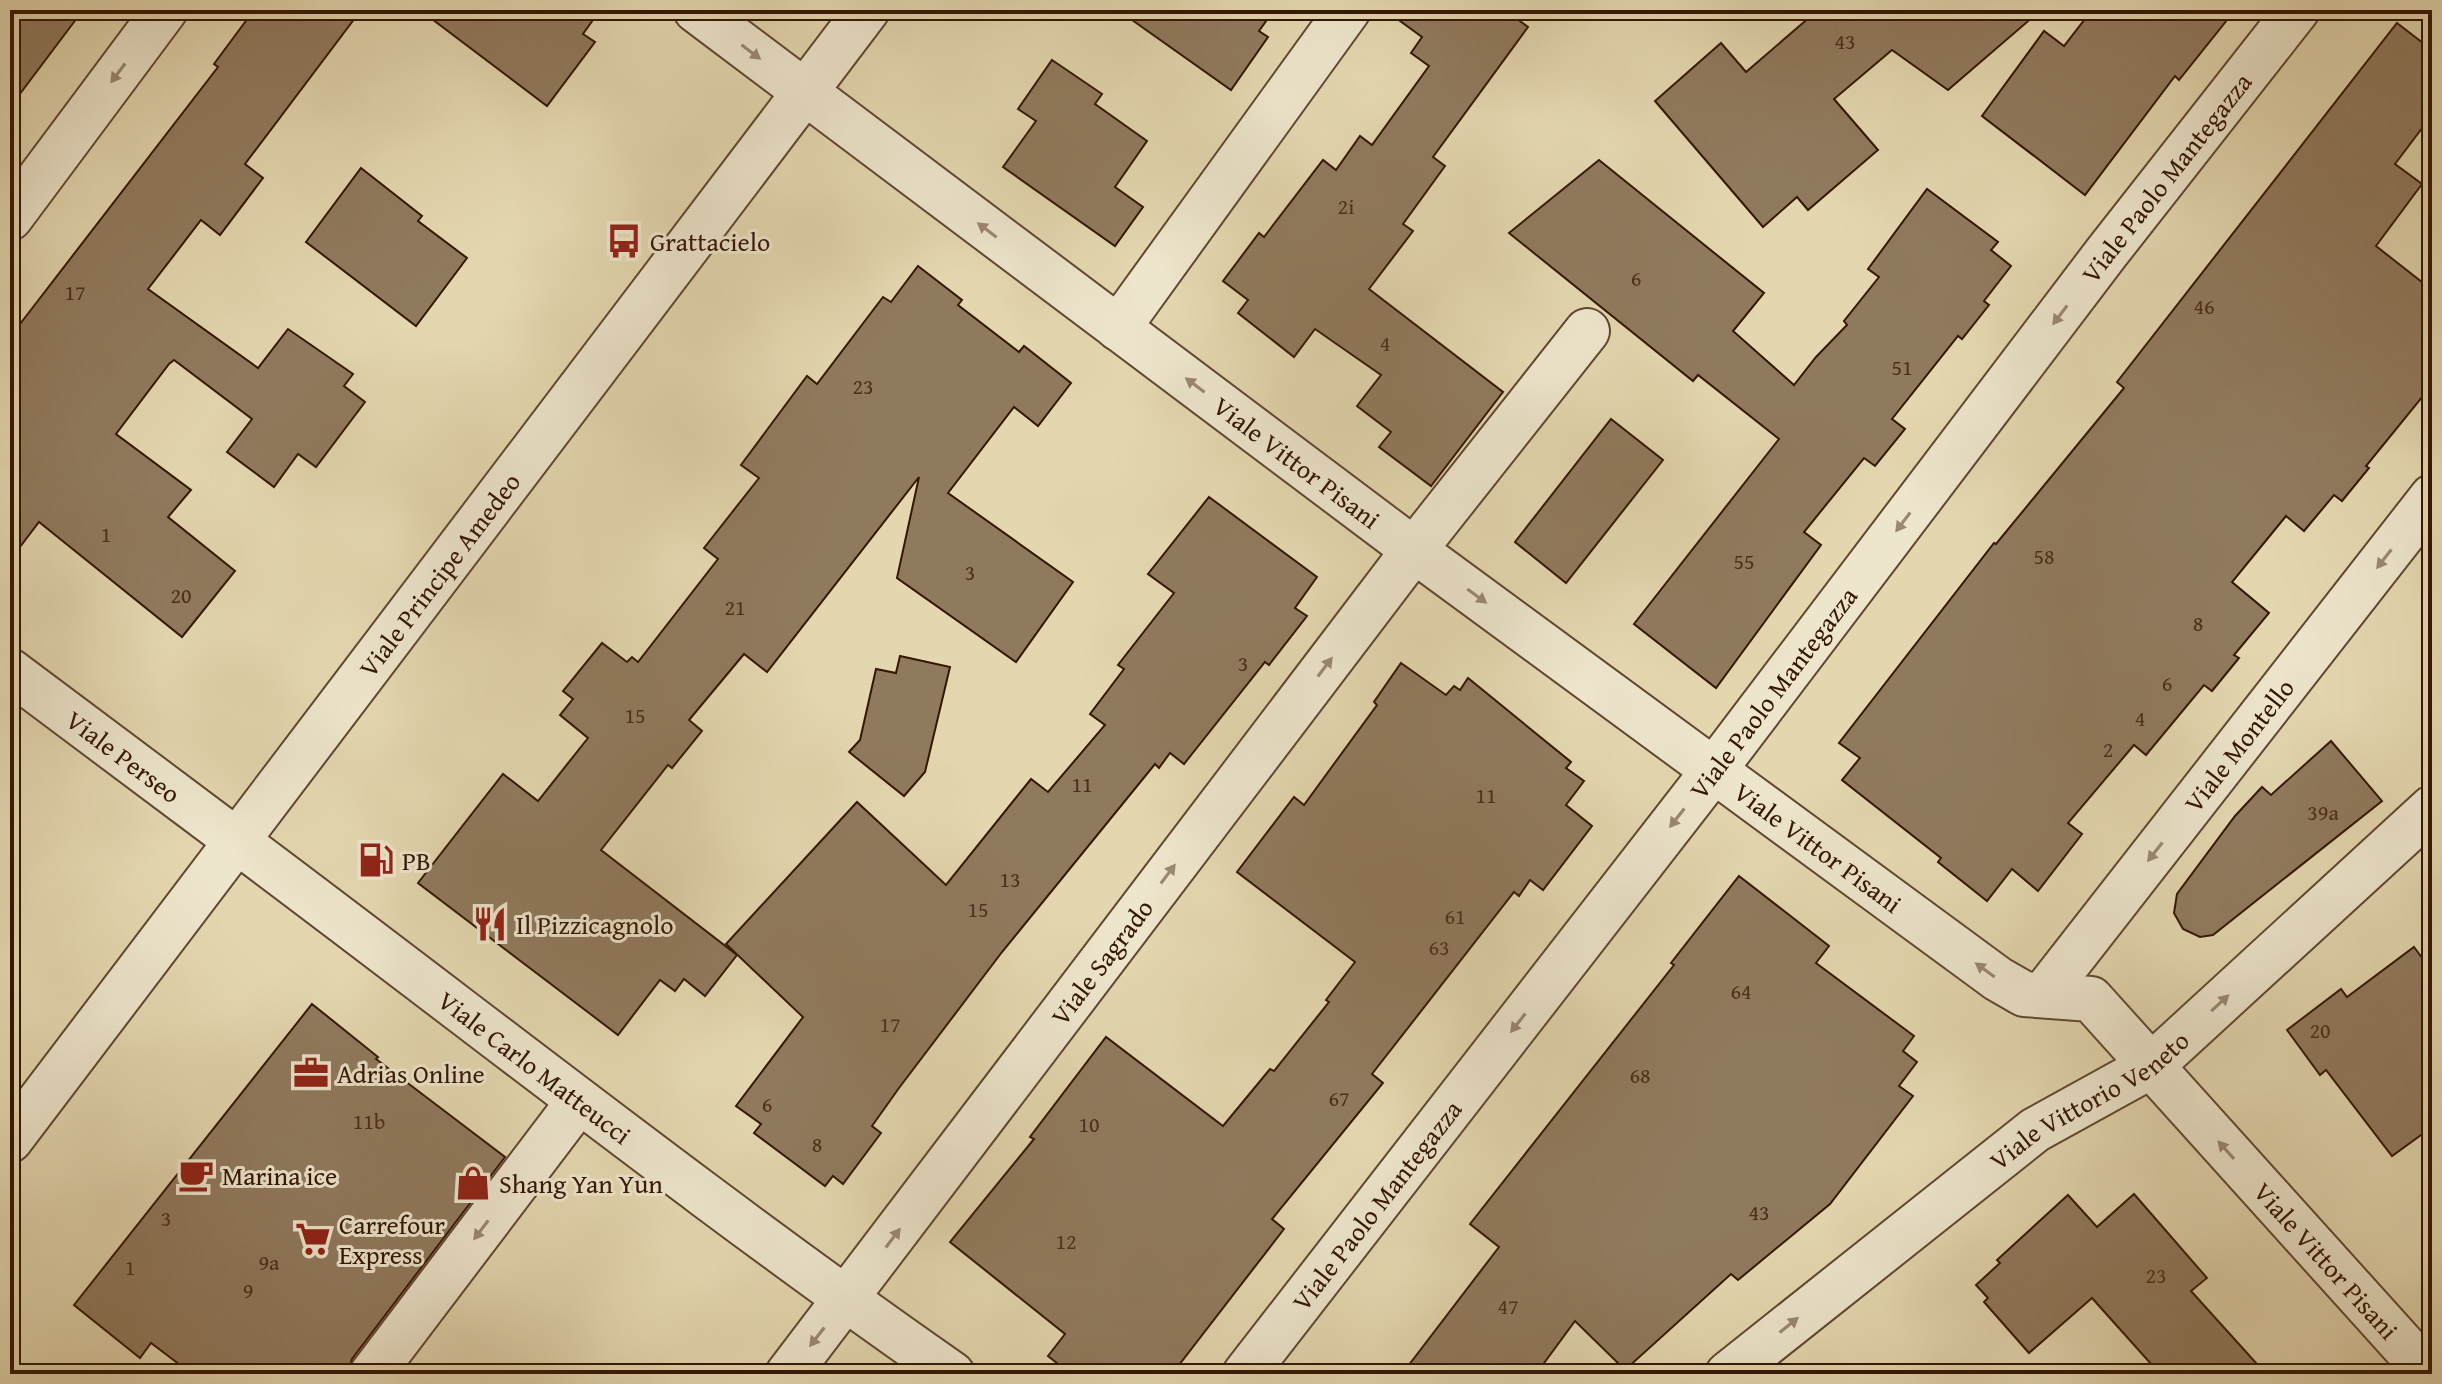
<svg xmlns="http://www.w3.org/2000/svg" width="2442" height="1384" font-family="'Gentium Book Plus',serif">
<rect width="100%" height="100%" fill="#e4d7b0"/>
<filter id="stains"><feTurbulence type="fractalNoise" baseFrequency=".0025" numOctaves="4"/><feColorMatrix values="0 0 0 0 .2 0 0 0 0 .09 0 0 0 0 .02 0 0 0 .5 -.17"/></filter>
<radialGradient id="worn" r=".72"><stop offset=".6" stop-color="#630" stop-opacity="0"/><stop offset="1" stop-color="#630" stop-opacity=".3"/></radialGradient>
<!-- building -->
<g fill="#907a5e" stroke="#341605" stroke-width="2">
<path d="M 10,10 L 83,10 L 10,107 Z"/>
<path d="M 254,10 L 361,10 L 245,164 L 263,178 L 220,235 L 201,220 L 148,289 L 258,368 L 288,329 L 353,374 L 344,386 L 365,402 L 316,467 L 298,454 L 274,487 L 227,452 L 252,419 L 174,360 L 169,364 L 116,434 L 191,490 L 168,517 L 235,571 L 182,637 L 39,522 L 10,560 L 10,337 L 218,67 L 214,64 Z"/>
<path d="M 420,10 L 600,10 L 583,34 L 595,42 L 547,106 Z"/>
<path d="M 1118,10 L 1274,10 L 1259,31 L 1268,37 L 1231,90 Z"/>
<path d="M 1385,10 L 1505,10 L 1528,27 L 1433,157 L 1445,166 L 1403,224 L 1413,231 L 1369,289 L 1503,392 L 1431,486 L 1379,447 L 1391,432 L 1357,406 L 1381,375 L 1315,329 L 1294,357 L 1238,313 L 1248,300 L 1223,281 L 1259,233 L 1264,237 L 1323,160 L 1336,170 L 1360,136 L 1372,145 L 1429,66 L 1411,53 L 1422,37 Z"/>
<path d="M 1818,10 L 2041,10 L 1948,90 L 1892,50 L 1834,99 L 1878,150 L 1808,210 L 1797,197 L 1763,227 L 1655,101 L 1721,43 L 1746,72 Z"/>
<path d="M 2092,10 L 2235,10 L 2179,80 L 2175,76 L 2085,195 L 1982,116 L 2044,31 L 2064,46 Z"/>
<path d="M 2397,23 L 2432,50 L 2432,115 L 2395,164 L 2422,184 L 2376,246 L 2432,290 L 2432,385 L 2366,466 L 2369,468 L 2342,501 L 2334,495 L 2304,531 L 2286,516 L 2232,582 L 2269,613 L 2234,655 L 2239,658 L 2212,691 L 2204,685 L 2146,755 L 2134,745 L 2068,823 L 2082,834 L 2038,891 L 2012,869 L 1987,901 L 1938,862 L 1941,858 L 1842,780 L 1860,758 L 1839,743 L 1994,543 L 1996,544 L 2124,388 L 2117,382 Z"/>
<path d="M 1052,60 L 1102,94 L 1095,104 L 1147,141 L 1115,187 L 1143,207 L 1115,246 L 1003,167 L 1036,121 L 1018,109 Z"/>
<path d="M 1599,160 L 1764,293 L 1733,331 L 1794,385 L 1816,357 L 1847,325 L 1844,321 L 1879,277 L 1868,269 L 1927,189 L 1998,242 L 1991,250 L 2011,266 L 1984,301 L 1989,305 L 1962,339 L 1958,336 L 1892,419 L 1905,429 L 1875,466 L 1864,458 L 1804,532 L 1821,545 L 1716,688 L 1634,624 L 1779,439 L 1698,375 L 1693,381 L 1509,233 Z"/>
<path d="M 361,168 L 422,216 L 418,221 L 467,258 L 416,326 L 306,242 Z"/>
<path d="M 918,266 L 962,300 L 958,305 L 1019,352 L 1024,346 L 1071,383 L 1038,426 L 1014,407 L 948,493 L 1073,582 L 1016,662 L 897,578 L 919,477 L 767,672 L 744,654 L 689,720 L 702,731 L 672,768 L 668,765 L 601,850 L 737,955 L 705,996 L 684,979 L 675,991 L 660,980 L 618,1035 L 418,883 L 503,774 L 538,801 L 588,738 L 560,715 L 573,699 L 563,691 L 602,643 L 627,662 L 632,657 L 638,662 L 718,559 L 704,548 L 759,478 L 741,465 L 807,376 L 817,384 L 883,297 L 891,302 Z"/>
<path d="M 1611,419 L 1663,460 L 1566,583 L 1515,542 Z"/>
<path d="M 1209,497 L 1317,577 L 1295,608 L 1307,616 L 1269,665 L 1265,662 L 1184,764 L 1170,753 L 1159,768 L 1155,764 L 1002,952 L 899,1088 L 872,1126 L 881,1133 L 843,1184 L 833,1176 L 825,1186 L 754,1133 L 761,1124 L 736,1106 L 803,1017 L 726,944 L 857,802 L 946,885 L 1031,779 L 1048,792 L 1105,725 L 1090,714 L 1124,669 L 1118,665 L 1174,593 L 1148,574 Z"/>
<path d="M 900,656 L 950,667 L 925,772 L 904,796 L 849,752 L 860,740 L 876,669 L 896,673 Z"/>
<path d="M 1401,663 L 1446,695 L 1454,686 L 1460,690 L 1468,678 L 1571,762 L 1566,768 L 1584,781 L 1566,805 L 1592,826 L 1543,890 L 1530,880 L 1519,896 L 1514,892 L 1372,1074 L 1383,1083 L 1272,1219 L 1284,1229 L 1172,1374 L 1071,1374 L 1048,1356 L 1065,1334 L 950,1242 L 1034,1139 L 1030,1137 L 1106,1037 L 1223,1126 L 1270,1069 L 1274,1071 L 1329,1002 L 1326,1000 L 1355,962 L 1237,872 L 1294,797 L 1304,805 L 1377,705 L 1374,702 Z"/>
<path d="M 2331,741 L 2382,801 L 2213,935 L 2200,937 L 2183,929 L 2174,913 L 2177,894 L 2235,816 L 2262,787 L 2271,795 Z"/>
<path d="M 1739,876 L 1829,946 L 1816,963 L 1914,1036 L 1903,1051 L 1917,1062 L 1899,1086 L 1913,1096 L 1830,1204 L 1738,1280 L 1731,1274 L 1625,1370 L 1575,1321 L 1536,1374 L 1402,1374 L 1499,1247 L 1470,1224 L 1674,965 L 1671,963 Z"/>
<path d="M 2414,947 L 2432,971 L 2432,1127 L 2392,1156 L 2326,1070 L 2320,1075 L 2287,1030 L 2341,989 L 2347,997 Z"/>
<path d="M 312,1004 L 378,1057 L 376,1059 L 505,1157 L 352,1359 L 348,1374 L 192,1374 L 151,1343 L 140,1358 L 74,1305 Z"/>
<path d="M 2134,1194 L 2207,1278 L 2191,1291 L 2266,1374 L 2160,1374 L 2092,1298 L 2029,1353 L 1984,1302 L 1988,1298 L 1976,1285 L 2000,1263 L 1997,1260 L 2068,1195 L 2097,1227 Z"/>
</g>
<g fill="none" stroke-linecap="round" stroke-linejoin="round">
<!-- minor casing -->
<g stroke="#604630" stroke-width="48">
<g id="minor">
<path id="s1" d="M 696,10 L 1414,550 L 1998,979 L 2024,994 L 2091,999 L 2429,1374"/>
<path d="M 10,218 L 165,10"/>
<path d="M 1118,328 L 1348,10"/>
<path id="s2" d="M 237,841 C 475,1019 708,1204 952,1374"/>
<path id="s3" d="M 2044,994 L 2432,497"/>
<path d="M 372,1374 L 579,1101"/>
<path id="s4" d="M 788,1374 L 1414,550 L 1587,331"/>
<path id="s5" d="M 1245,1374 L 1714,770 L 2107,252 L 2297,10"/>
<path id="s6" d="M 1728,1374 L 2035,1130 L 2151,1066 L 2432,808"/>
</g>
</g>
<!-- tertiary casing -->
<g stroke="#604630" stroke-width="48">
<g id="tertiary">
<path id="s7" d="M 10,671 L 237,841"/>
<path id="s8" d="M 10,1140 L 867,10"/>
</g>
</g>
<!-- minor -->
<use href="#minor" stroke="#ede5cc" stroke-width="44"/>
<!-- tertiary -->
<use href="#tertiary" stroke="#ede5cc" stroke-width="44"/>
</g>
<!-- one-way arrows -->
<defs><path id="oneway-solid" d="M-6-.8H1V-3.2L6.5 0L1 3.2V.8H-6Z" transform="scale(2)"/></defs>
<g fill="#9a8872">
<use href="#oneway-solid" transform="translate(751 52) rotate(37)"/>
<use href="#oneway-solid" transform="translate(118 73) rotate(127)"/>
<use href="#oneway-solid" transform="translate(987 230) rotate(-143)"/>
<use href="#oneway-solid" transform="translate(2060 315) rotate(127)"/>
<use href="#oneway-solid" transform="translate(1195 385) rotate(-143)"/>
<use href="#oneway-solid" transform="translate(1903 522) rotate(127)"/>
<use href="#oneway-solid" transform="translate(2384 559) rotate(128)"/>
<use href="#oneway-solid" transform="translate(1477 596) rotate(36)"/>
<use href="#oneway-solid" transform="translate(1325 667) rotate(-53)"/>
<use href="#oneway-solid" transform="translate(1677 818) rotate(128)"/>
<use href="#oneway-solid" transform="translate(2155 852) rotate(128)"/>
<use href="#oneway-solid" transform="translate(1168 874) rotate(-53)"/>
<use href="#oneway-solid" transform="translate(1985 970) rotate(-144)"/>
<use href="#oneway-solid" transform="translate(2220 1003) rotate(-43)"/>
<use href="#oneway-solid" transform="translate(1518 1023) rotate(128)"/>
<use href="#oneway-solid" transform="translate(2226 1150) rotate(-132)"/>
<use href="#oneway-solid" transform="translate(481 1230) rotate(127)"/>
<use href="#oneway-solid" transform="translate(893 1238) rotate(-53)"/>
<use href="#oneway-solid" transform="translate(1789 1325) rotate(-39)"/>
<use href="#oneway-solid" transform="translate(817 1337) rotate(128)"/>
</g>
<!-- icons -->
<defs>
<g id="bus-bare" transform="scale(2.76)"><path d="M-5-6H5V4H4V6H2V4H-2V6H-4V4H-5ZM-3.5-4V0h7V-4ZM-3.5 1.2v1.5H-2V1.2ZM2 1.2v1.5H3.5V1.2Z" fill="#8f2418" stroke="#ede5cc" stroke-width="2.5" paint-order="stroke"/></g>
<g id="fuel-bare" transform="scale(2.76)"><path d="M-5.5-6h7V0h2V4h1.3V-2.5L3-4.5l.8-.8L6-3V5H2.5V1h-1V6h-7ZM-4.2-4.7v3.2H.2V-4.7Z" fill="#8f2418" stroke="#ede5cc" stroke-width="2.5" paint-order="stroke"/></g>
<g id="restaurant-bare" transform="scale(2.76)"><path d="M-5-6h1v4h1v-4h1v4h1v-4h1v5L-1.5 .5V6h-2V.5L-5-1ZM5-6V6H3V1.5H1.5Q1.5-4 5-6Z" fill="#8f2418" stroke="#ede5cc" stroke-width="2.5" paint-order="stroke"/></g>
<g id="office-bare" transform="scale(2.76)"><path d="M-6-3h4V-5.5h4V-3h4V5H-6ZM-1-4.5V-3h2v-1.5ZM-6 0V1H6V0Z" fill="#8f2418" stroke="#ede5cc" stroke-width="2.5" paint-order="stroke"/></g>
<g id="cafe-bare" transform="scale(2.76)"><path d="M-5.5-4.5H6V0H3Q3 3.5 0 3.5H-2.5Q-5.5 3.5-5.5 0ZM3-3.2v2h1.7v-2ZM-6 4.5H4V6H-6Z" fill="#8f2418" stroke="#ede5cc" stroke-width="2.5" paint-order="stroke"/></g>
<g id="shop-bare" transform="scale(2.76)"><path d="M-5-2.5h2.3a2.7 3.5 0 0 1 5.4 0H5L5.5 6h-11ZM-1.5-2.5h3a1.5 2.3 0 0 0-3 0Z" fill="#8f2418" stroke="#ede5cc" stroke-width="2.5" paint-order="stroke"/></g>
<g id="supermarket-bare" transform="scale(2.76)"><path d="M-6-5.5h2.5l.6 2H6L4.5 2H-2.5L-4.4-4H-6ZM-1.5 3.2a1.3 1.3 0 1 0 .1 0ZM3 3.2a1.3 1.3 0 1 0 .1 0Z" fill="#8f2418" stroke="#ede5cc" stroke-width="2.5" paint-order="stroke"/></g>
</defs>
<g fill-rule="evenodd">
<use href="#bus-bare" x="624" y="241"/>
<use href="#fuel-bare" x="376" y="860"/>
<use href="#restaurant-bare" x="490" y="924"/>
<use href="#office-bare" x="311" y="1073"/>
<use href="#cafe-bare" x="196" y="1175"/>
<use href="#shop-bare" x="473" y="1183"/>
<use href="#supermarket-bare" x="313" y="1239"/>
</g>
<g text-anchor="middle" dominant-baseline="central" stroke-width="6" stroke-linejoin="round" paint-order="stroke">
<!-- number labels -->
<g font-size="22" fill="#4b2f1b">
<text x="1845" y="41">43</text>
<text x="1346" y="206">2i</text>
<text x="1636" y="278">6</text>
<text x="75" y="292">17</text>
<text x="2204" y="306">46</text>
<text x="1385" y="343">4</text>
<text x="1902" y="367">51</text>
<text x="863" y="386">23</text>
<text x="106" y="534">1</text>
<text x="2044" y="556">58</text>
<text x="1744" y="561">55</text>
<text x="970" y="572">3</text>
<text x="181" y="595">20</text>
<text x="735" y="607">21</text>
<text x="2198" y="623">8</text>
<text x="1243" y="663">3</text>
<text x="2167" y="683">6</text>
<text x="635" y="715">15</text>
<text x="2140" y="718">4</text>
<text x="2108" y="749">2</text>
<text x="1082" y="784">11</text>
<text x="1486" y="795">11</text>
<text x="2323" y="812">39a</text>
<text x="1010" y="879">13</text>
<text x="978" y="909">15</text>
<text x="1455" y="916">61</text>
<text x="1439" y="947">63</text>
<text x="1741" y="991">64</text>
<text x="890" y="1024">17</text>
<text x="2320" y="1030">20</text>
<text x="1640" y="1075">68</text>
<text x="1339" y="1098">67</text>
<text x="767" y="1104">6</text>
<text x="369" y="1121">11b</text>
<text x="1089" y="1124">10</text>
<text x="817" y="1144">8</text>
<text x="1759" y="1212">43</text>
<text x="166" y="1218">3</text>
<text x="1066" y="1241">12</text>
<text x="269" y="1262">9a</text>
<text x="130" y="1267">1</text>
<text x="2156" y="1275">23</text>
<text x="248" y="1290">9</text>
<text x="1508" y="1306">47</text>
</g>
<!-- street labels -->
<g font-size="26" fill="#341605" stroke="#ede5cc">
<text stroke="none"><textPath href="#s5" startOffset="1510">Viale Paolo Mantegazza</textPath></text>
<text stroke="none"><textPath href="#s1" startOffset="752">Viale Vittor Pisani</textPath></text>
<text stroke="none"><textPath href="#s8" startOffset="710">Viale Principe Amedeo</textPath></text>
<text stroke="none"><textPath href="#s5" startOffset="862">Viale Paolo Mantegazza</textPath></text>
<text stroke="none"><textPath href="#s3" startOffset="316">Viale Montello</textPath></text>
<text stroke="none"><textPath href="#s7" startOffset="142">Viale Perseo</textPath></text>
<text stroke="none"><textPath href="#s1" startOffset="1400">Viale Vittor Pisani</textPath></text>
<text stroke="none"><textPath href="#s4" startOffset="518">Viale Sagrado</textPath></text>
<text stroke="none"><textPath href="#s2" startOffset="374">Viale Carlo Matteucci</textPath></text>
<text stroke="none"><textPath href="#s6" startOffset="454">Viale Vittorio Veneto</textPath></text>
<text stroke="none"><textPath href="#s5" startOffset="214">Viale Paolo Mantegazza</textPath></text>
<text stroke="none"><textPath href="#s1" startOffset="2072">Viale Vittor Pisani</textPath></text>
</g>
<!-- poi labels -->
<g font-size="26" fill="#341605" stroke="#ede5cc" text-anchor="start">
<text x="650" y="241">Grattacielo</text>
<text x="402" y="860">PB</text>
<text x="516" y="924">Il Pizzicagnolo</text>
<text x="337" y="1073">Adrias Online</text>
<text x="222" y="1175">Marina ice</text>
<text x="499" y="1183">Shang Yan Yun</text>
<text x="339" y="1224">Carrefour<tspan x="339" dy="30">Express</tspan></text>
</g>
</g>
<!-- margin -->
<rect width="2442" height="1384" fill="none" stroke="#e4d7b0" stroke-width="40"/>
<rect x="12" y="12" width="2418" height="1360" fill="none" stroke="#341605" stroke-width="4"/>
<rect x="20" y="20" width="2402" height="1344" fill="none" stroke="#341605" stroke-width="2"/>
<rect width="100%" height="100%" filter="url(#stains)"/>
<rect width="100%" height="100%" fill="url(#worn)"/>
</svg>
